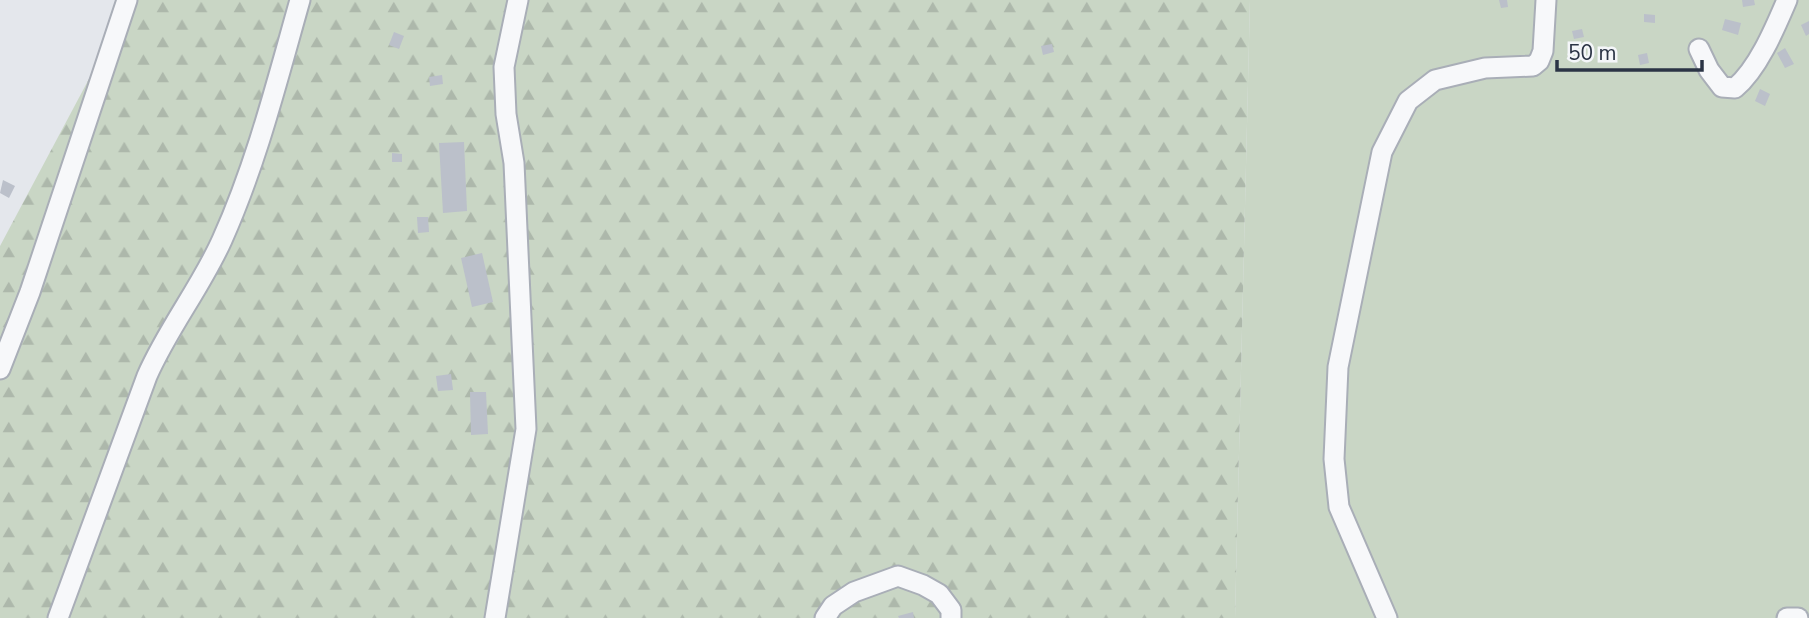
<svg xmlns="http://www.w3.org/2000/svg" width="1809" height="618" font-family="'Nunito Sans',sans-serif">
<defs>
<pattern id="forest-firs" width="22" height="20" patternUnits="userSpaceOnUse" patternTransform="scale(1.75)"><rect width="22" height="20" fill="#c9d6c5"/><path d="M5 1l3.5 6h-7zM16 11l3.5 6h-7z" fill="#adb8ab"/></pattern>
</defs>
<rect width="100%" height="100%" fill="#e4e7ec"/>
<!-- grass -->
<path fill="#c9d6c5" d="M 1250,0 L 1809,0 L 1809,618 L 1235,618 Z"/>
<!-- forest -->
<path fill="url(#forest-firs)" d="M 131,0 L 1250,0 L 1235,618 L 0,618 L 0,246 Z"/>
<!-- building -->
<g fill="#bbc0ca">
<path d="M 1499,0 L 1507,0 L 1508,7 L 1501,8 Z"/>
<path d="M 1742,0 L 1754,0 L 1755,5 L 1743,7 Z"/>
<path d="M 1644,14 L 1655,15 L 1655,23 L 1644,22 Z"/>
<path d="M 1725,19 L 1741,23 L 1738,35 L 1722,30 Z"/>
<path d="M 1809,21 L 1809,34 L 1806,36 L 1801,25 Z"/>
<path d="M 1582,29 L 1584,37 L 1574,39 L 1572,31 Z"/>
<path d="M 394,32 L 404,36 L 399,49 L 389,45 Z"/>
<path d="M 1052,44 L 1054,52 L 1043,55 L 1041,46 Z"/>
<path d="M 1785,48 L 1794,64 L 1785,68 L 1777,53 Z"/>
<path d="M 1647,53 L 1649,63 L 1640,65 L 1638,55 Z"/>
<path d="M 442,75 L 443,84 L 430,86 L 429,77 Z"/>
<path d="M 1760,89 L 1770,94 L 1765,106 L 1755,101 Z"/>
<path d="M 464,142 L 467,211 L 443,213 L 439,143 Z"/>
<path d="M 392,153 L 402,154 L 402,162 L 392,162 Z"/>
<path d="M 3,180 L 15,186 L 9,198 L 0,193 Z"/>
<path d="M 417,217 L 428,217 L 429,232 L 418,233 Z"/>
<path d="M 482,253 L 493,302 L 472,307 L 461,258 Z"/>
<path d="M 451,374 L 453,390 L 438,391 L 436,376 Z"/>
<path d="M 470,392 L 486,392 L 488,434 L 471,435 Z"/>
<path d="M 913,612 L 914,618 L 899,618 L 898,616 Z"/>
</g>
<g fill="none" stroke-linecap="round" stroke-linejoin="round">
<!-- minor casing -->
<g stroke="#a9aeb7" stroke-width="23">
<g id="minor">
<path d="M 1699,49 L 1709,70 L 1722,87 L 1735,88 C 1758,69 1775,28 1787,0"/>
<path d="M 0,369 L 30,292 L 127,0"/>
<path d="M 58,618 L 147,376 C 168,328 201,287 222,240 C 257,162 277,81 300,0"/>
<path d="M 495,618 L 526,429 L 514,163 L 506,114 L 504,67 L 518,0"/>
<path d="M 825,618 L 833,606 L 854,592 L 898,576 L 923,585 L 939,594 L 951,610 L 951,618"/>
<path d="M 1387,618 L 1339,507 L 1334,459 L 1338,367 L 1382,152 L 1408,101 L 1435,80 L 1485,68 L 1533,66 L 1539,61 L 1543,51 L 1546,0"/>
<path d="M 1787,618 L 1798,618"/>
</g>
</g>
<!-- minor -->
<use href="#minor" stroke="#f7f8fa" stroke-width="19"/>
</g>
<!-- scale -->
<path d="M1557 60v10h145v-10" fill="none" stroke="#2b3445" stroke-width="3.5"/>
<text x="1568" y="60" font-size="21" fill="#2b3445" stroke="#f4f6f9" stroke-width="5" paint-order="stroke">50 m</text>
</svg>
